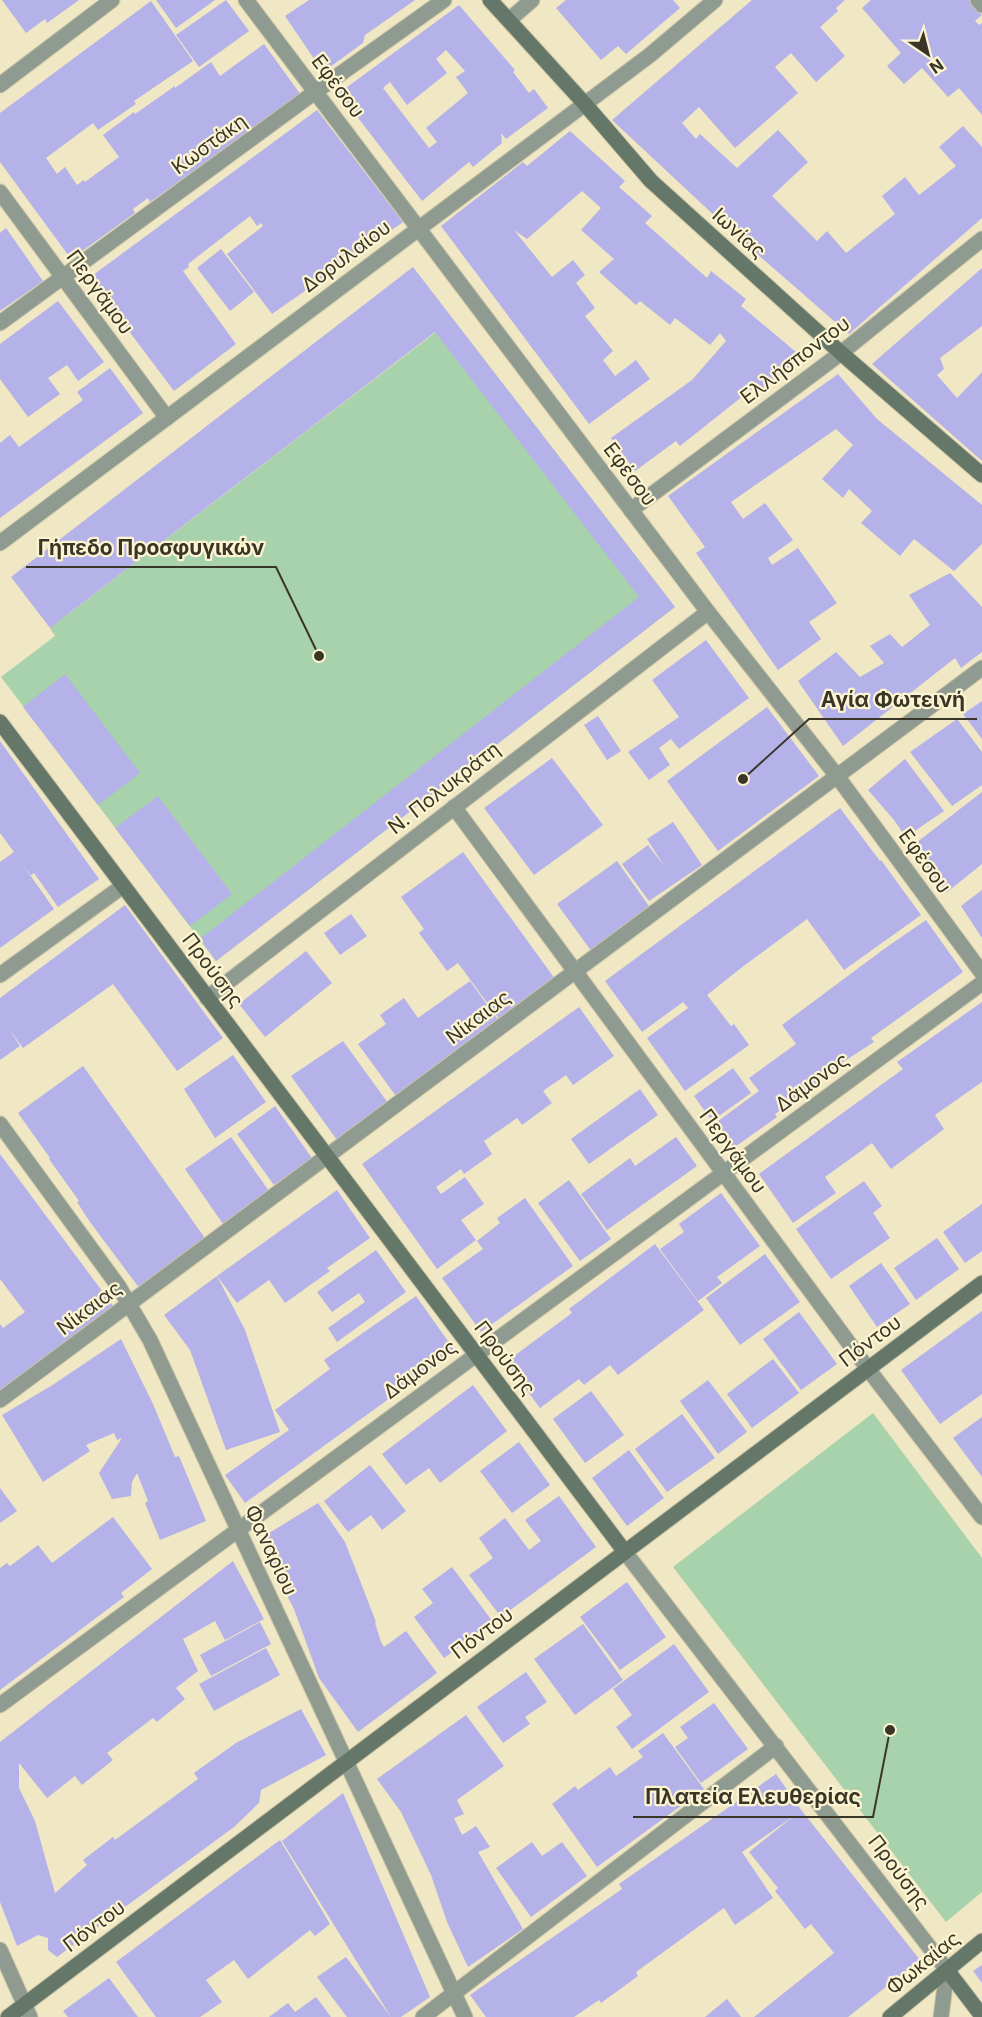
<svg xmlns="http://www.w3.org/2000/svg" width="982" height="2017" font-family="Inter,sans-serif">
<rect width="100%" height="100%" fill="#f0e7c4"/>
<!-- green -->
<g fill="#a7d2ab">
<path d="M 453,319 L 675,607 L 216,961 L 1,677 L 55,636 L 50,628 Z"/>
<path d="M 873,1413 L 982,1558 L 982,1892 L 946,1922 L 673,1567 Z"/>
</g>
<!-- building -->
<g fill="#b4b2e9" fill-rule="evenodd">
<path d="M 2,0 L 79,0 L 47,23 L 45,19 L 26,33 Z"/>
<path d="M 156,0 L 215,0 L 176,28 Z"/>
<path d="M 226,0 L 249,31 L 199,67 L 176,35 Z"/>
<path d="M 309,0 L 415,0 L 365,35 L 363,43 L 323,72 L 285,16 Z"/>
<path d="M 566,0 L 673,0 L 680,8 L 626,54 L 618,46 L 601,60 L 556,8 Z"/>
<path d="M 752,0 L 845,0 L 836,8 L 838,11 L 820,27 L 845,56 L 816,82 L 791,53 L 775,67 L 798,93 L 735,148 L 699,107 L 682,123 L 696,139 L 700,134 L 737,168 L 778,130 L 808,162 L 772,196 L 817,241 L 827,231 L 846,253 L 895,214 L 882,196 L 905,177 L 919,195 L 956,166 L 939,147 L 963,126 L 982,147 L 982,218 L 849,334 L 733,233 L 612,120 Z"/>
<path d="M 871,0 L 969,0 L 982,15 L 975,21 L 979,25 L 982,23 L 982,115 L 959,88 L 948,97 L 922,68 L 904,84 L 887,66 L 901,53 L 862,8 Z"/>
<path d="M 151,1 L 193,61 L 134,101 L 136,104 L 98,130 L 93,123 L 46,158 L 57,174 L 65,167 L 77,185 L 84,180 L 85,182 L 119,157 L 103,135 L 134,112 L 135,114 L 175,86 L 175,88 L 211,62 L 220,76 L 264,44 L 301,95 L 150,202 L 148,198 L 133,209 L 135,213 L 71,259 L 0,162 L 0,113 Z"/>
<path d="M 459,5 L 515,70 L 513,72 L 529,93 L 534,89 L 548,108 L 506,139 L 501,133 L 502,143 L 473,167 L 469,162 L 422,201 L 339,93 ZM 446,50 L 465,71 L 456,77 L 468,93 L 426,128 L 437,142 L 429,148 L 383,88 L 390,82 L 407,105 L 447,73 L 436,59 Z"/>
<path d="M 317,110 L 403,222 L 272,314 L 227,254 L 263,226 L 261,223 L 257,226 L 250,216 L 188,264 L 189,267 L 183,271 L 236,344 L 174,391 L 89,278 Z"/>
<path d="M 570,131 L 625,181 L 619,187 L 652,216 L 645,223 L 707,278 L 711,271 L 746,299 L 741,306 L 802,357 L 762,389 L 758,384 L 680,446 L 676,441 L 635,471 L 611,438 L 692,380 L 726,341 L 720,333 L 710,345 L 675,318 L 670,325 L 640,301 L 636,305 L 599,272 L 614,259 L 581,230 L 601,208 L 582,191 L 527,239 L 514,230 L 552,277 L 573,260 L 585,275 L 576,283 L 595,308 L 585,316 L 613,351 L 603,360 L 615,376 L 636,360 L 650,379 L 589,424 L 441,226 L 523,162 L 527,166 Z"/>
<path d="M 6,228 L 43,281 L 0,311 L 0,233 Z"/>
<path d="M 221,249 L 254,292 L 230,311 L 197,268 Z"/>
<path d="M 413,267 L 675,607 L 216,961 L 200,939 L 639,597 L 435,332 L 50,628 L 11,577 Z"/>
<path d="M 982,268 L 982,326 L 940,358 L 944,369 L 937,375 L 957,398 L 982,372 L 982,461 L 872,364 Z"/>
<path d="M 58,301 L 104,362 L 78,381 L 67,365 L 48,378 L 60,394 L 28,417 L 0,379 L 0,344 Z"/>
<path d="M 110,368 L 143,413 L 0,518 L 0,443 L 10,435 L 19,447 L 83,400 L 77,392 Z"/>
<path d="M 838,374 L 877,419 L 982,505 L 982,544 L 954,571 L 914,539 L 900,556 L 861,523 L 872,511 L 849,489 L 843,498 L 822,479 L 853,445 L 836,429 L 731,502 L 743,519 L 765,503 L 793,540 L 768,558 L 772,565 L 798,548 L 837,603 L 809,622 L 821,639 L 778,670 L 696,553 L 705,547 L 668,496 Z"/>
<path d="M 950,573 L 982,607 L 982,652 L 961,668 L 955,658 L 843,746 L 798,681 L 836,652 L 860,677 L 884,663 L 870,646 L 890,634 L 902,647 L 930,625 L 909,595 Z"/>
<path d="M 706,640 L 749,698 L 679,749 L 671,739 L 659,748 L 670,765 L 649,780 L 628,752 L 679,717 L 652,680 Z"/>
<path d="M 65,674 L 140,773 L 98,805 L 23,707 Z"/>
<path d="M 982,701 L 982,739 L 963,714 Z"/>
<path d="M 767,707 L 819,776 L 718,851 L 667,781 Z"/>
<path d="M 598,716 L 621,751 L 607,760 L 584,725 Z"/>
<path d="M 957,719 L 982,752 L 982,785 L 952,806 L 910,752 Z"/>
<path d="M 0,741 L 99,879 L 58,907 L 34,873 L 30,876 L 23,865 L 54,909 L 0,948 L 0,862 L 14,852 L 0,833 Z"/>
<path d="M 552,758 L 603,825 L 534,875 L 484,808 Z"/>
<path d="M 905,759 L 944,811 L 906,837 L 894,820 L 868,790 Z"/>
<path d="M 982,792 L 982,864 L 946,893 L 912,846 Z"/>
<path d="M 158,796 L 232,894 L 190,926 L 115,828 Z"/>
<path d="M 840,808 L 880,861 L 881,860 L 921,915 L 844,970 L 807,919 L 741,968 L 707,995 L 731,1026 L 734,1024 L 749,1045 L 685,1091 L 647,1038 L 688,1008 L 683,1002 L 642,1032 L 605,981 Z"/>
<path d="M 673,822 L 702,865 L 649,901 L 622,864 L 648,845 L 664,866 L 647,839 Z"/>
<path d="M 463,852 L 555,979 L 502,1023 L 458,963 L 447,971 L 419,933 L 424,929 L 401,897 Z"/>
<path d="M 617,861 L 651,909 L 592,952 L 557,904 Z"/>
<path d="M 982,890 L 982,938 L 961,906 Z"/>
<path d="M 125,905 L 223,1038 L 177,1071 L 113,984 L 23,1048 L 9,1029 L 20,1046 L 0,1060 L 0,998 Z"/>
<path d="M 351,914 L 367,936 L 340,955 L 324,933 Z"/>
<path d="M 926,920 L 963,972 L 871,1038 L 874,1042 L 820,1077 L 822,1080 L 775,1114 L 777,1117 L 732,1149 L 714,1124 L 759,1091 L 749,1078 L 796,1044 L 782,1025 L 884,949 Z"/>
<path d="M 306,951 L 332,983 L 265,1037 L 239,1004 Z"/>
<path d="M 470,981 L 499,1021 L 396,1096 L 358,1044 L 386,1024 L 380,1015 L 404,998 L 418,1018 Z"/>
<path d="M 982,1002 L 982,1082 L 935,1115 L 944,1129 L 891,1169 L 872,1143 L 825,1177 L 836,1193 L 793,1223 L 759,1174 L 903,1069 L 897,1062 Z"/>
<path d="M 579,1007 L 614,1056 L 573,1085 L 566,1075 L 543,1091 L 552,1103 L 522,1125 L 517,1118 L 484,1141 L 492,1154 L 464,1174 L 461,1169 L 436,1187 L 441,1194 L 465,1177 L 484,1204 L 461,1220 L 476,1240 L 437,1269 L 362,1164 Z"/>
<path d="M 343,1041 L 388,1103 L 337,1140 L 291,1076 Z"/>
<path d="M 233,1055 L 266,1102 L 215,1138 L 184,1089 Z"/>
<path d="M 83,1066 L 207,1241 L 140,1289 L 90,1222 L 77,1202 L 79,1201 L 49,1159 L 50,1158 L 18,1113 Z"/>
<path d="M 733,1068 L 751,1093 L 712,1121 L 694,1096 Z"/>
<path d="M 640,1089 L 658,1115 L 589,1164 L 571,1139 Z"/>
<path d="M 275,1106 L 312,1158 L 274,1185 L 237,1134 Z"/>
<path d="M 231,1137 L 269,1191 L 223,1224 L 185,1169 Z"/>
<path d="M 676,1137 L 697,1166 L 607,1230 L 581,1194 L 630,1158 L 635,1166 Z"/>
<path d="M 0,1154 L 114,1307 L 0,1392 L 0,1324 L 3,1328 L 25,1312 L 0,1279 Z"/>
<path d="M 569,1180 L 611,1239 L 580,1261 L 538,1203 Z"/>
<path d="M 864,1181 L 882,1206 L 873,1213 L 890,1238 L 831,1279 L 796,1229 Z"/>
<path d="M 337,1190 L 370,1238 L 327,1268 L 330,1271 L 285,1303 L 269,1280 L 237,1303 L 217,1276 Z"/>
<path d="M 721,1193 L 760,1246 L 717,1277 L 722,1283 L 698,1301 L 660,1249 L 684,1232 L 679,1224 Z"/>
<path d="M 525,1198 L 573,1266 L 481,1332 L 442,1278 L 483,1249 L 477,1241 L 500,1223 L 497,1218 Z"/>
<path d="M 982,1204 L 982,1251 L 965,1263 L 943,1232 Z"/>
<path d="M 937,1238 L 959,1269 L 916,1300 L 894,1268 Z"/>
<path d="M 655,1244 L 704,1310 L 618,1375 L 610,1365 L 584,1385 L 579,1379 L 540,1408 L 506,1362 L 572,1313 L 569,1309 Z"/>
<path d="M 376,1250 L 406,1292 L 337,1342 L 328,1328 L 365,1302 L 359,1293 L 332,1312 L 317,1292 Z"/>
<path d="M 765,1254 L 800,1302 L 740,1345 L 706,1298 Z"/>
<path d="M 881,1263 L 910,1304 L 877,1327 L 849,1286 Z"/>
<path d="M 217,1276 L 245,1330 L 280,1432 L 226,1450 L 190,1350 L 164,1315 Z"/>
<path d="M 416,1296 L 455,1351 L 245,1503 L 225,1475 L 289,1430 L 275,1410 L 330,1369 L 324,1360 Z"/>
<path d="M 982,1311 L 982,1394 L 940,1424 L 901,1370 Z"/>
<path d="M 799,1312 L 837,1364 L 801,1390 L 763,1339 Z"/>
<path d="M 121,1339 L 153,1404 L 175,1457 L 179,1456 L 206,1521 L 160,1540 L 145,1503 L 148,1501 L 137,1473 L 132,1482 L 131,1496 L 112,1499 L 99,1473 L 122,1438 L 117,1440 L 114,1433 L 86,1445 L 90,1451 L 43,1482 L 2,1415 L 51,1386 Z"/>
<path d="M 773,1359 L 799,1393 L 752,1428 L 727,1394 Z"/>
<path d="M 708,1380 L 747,1432 L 718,1454 L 680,1401 Z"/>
<path d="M 473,1385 L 507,1431 L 440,1483 L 429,1468 L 406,1485 L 382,1454 Z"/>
<path d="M 591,1391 L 624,1435 L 585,1463 L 553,1419 Z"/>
<path d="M 682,1414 L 715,1458 L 667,1492 L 635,1449 Z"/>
<path d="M 982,1417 L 982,1477 L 953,1438 Z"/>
<path d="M 519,1442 L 550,1485 L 512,1513 L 480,1471 Z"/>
<path d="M 629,1450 L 664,1498 L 627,1526 L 592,1478 Z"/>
<path d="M 370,1465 L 406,1511 L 382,1530 L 371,1515 L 348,1532 L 324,1501 Z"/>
<path d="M 0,1488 L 17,1511 L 0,1523 Z"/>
<path d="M 559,1496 L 596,1547 L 501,1617 L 469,1575 L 493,1558 L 479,1538 L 505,1518 L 529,1550 L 541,1541 L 525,1520 Z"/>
<path d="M 318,1503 L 345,1542 L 376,1622 L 375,1623 L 381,1642 L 384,1647 L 406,1631 L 437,1673 L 358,1732 L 319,1678 L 294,1609 L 279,1580 L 266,1535 Z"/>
<path d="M 113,1517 L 152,1569 L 121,1593 L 124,1597 L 0,1690 L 0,1568 L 7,1563 L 10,1566 L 38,1545 L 52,1563 Z"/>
<path d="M 233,1561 L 264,1619 L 225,1640 L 215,1621 L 183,1639 L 198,1671 L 176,1688 L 185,1699 L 157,1722 L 153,1718 L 107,1753 L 113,1760 L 82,1785 L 75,1776 L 47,1798 L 19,1763 L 19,1788 L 35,1821 L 55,1893 L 87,1865 L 83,1860 L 113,1837 L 115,1840 L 198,1779 L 194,1773 L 236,1743 L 301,1709 L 326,1755 L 261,1790 L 259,1803 L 234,1827 L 57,1957 L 48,1950 L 48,1938 L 38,1935 L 17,1946 L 0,1902 L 0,1742 Z"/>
<path d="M 452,1567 L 493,1622 L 444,1658 L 414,1617 L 433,1603 L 422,1589 Z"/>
<path d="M 627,1582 L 666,1637 L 620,1670 L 580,1617 Z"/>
<path d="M 260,1622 L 271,1644 L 211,1676 L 200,1655 Z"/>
<path d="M 583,1624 L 623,1680 L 575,1715 L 534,1659 Z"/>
<path d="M 674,1644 L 709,1692 L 632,1749 L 616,1727 L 632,1715 L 613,1689 Z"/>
<path d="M 266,1648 L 280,1675 L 214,1711 L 199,1684 Z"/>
<path d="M 526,1672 L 547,1702 L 525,1717 L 530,1724 L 503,1743 L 477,1707 Z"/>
<path d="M 714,1703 L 748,1749 L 701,1783 L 675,1747 L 688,1738 L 680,1727 Z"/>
<path d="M 466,1715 L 504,1766 L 457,1800 L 464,1814 L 454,1818 L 462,1835 L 476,1826 L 490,1847 L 478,1852 L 523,1929 L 468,1967 L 447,1922 L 431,1875 L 401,1812 L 377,1779 Z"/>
<path d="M 663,1733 L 704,1789 L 597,1867 L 552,1804 L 575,1786 L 578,1790 L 610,1767 L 616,1776 L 643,1757 L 638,1751 Z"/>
<path d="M 776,1774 L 802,1811 L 920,1960 L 848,2017 L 754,2017 L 834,1953 L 811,1924 L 805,1929 L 775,1891 L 778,1888 L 749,1852 L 794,1816 L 742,1852 L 773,1898 L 735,1925 L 724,1908 L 636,1972 L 638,1976 L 601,2003 L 599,2000 L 574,2017 L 486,2017 L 470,1995 L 622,1889 L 619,1884 Z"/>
<path d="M 343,1793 L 430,1997 L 401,2017 L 391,2017 L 282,1841 Z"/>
<path d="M 280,1840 L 330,1924 L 315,1936 L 310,1930 L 248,1979 L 234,1960 L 206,1980 L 222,2002 L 200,2017 L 156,2017 L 116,1962 Z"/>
<path d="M 532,1842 L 542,1856 L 562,1842 L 587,1876 L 531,1917 L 496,1868 Z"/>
<path d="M 346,1957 L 391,2017 L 347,2017 L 317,1977 Z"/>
<path d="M 982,1965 L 982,1983 L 973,1971 Z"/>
<path d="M 109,1978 L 138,2017 L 68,2017 L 63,2011 Z"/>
<path d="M 316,1997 L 331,2017 L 269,2017 L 288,2003 L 295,2012 Z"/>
<path d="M 727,1999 L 741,2017 L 705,2017 Z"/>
</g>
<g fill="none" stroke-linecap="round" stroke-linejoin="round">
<!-- lane casing -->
<g stroke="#cbc4a5" stroke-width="17">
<path id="lane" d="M 509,20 L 532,0"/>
</g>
<!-- street casing -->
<g stroke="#cbc4a5" stroke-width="17">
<g id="street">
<path d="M 246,0 L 708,612 L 837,776 L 982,973"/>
<path d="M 978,0 L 982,5"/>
<path d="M 0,85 L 112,0"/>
<path d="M 0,192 L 167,418"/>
<path d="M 0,323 L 315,92 L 444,0"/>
<path d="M 631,510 L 841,353 L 982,239"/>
<path d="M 0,543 L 650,55 L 715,0"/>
<path d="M 454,807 L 868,1369 L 982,1517"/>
<path d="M 0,975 L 123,886"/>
<path d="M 207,998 L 708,612"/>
<path d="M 0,1124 L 119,1287 L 150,1340 L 465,2017"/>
<path d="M 0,1400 L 982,668"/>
<path d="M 625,1552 L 947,1970 L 941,2017"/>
<path d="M 0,1705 L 982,983"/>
<path d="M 0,1950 L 30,2017"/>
<path d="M 423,2017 L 776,1746"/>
</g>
</g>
<!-- secondary casing -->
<g stroke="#cbc4a5" stroke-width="17">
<g id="secondary">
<path d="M 490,0 L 584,103 L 651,181 L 841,353 L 982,475"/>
<path d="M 0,722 L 625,1552"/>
<path d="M 947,1970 L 982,2016"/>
<path d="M 8,2017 L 982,1283"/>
<path d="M 890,2017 L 982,1941"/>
</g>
</g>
<!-- lane -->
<use href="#lane" stroke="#8f9b91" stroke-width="15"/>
<!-- street -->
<use href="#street" stroke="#8f9b91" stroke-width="15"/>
<!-- secondary -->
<use href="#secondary" stroke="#657768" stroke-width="15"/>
</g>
<g text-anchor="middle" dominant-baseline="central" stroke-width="4.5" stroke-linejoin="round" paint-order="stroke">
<!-- street labels -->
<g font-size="20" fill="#393628" stroke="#fdf5d1">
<text transform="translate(338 86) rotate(53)">Εφέσου</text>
<text transform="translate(209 144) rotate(-36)">Κωστάκη</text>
<text transform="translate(739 233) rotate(42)">Ιωνίας</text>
<text transform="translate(346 256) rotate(-37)">Δορυλαίου</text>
<text transform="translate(100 292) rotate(54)">Περγάμου</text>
<text transform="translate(795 360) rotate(-37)">Ελλήσποντου</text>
<text transform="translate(630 474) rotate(53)">Εφέσου</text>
<text transform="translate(444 788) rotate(-38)">Ν. Πολυκράτη</text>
<text transform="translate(925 861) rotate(54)">Εφέσου</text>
<text transform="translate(213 970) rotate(53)">Προύσης</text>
<text transform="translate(478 1017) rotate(-37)">Νίκαιας</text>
<text transform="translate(812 1082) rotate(-36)">Δάμονος</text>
<text transform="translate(733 1151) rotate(54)">Περγάμου</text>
<text transform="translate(89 1308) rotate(-37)">Νίκαιας</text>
<text transform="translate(870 1341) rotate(-37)">Πόντου</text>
<text transform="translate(505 1358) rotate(53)">Προύσης</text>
<text transform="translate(420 1369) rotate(-36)">Δάμονος</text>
<text transform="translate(271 1550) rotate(65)">Φαναρίου</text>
<text transform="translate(482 1633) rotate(-37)">Πόντου</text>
<text transform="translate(899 1872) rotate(53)">Προύσης</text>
<text transform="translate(94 1926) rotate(-37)">Πόντου</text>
<text transform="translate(923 1963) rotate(-39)">Φωκαίας</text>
</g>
</g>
<!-- callouts -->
<path fill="none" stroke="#393628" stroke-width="2" d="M319 656L276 567H26M743 779L809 719H977M890 1730L873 1817H633"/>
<g fill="#393628" stroke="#fdf5d1" stroke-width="2">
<circle cx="319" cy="656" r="6"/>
<circle cx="743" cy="779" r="6"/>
<circle cx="890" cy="1730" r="6"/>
</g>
<g font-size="21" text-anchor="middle" font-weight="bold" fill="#393628" stroke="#fdf5d1" stroke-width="4.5" stroke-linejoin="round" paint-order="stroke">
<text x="151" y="555">Γήπεδο Προσφυγικών</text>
<text x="893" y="707">Αγία Φωτεινή</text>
<text x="753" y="1804">Πλατεία Ελευθερίας</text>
</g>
<!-- north arrow -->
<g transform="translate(928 54) rotate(145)" stroke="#fdf5d1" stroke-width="4.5" paint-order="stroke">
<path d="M0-4.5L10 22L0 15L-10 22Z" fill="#393628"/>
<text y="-9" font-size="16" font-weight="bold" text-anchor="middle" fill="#393628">N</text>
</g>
</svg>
